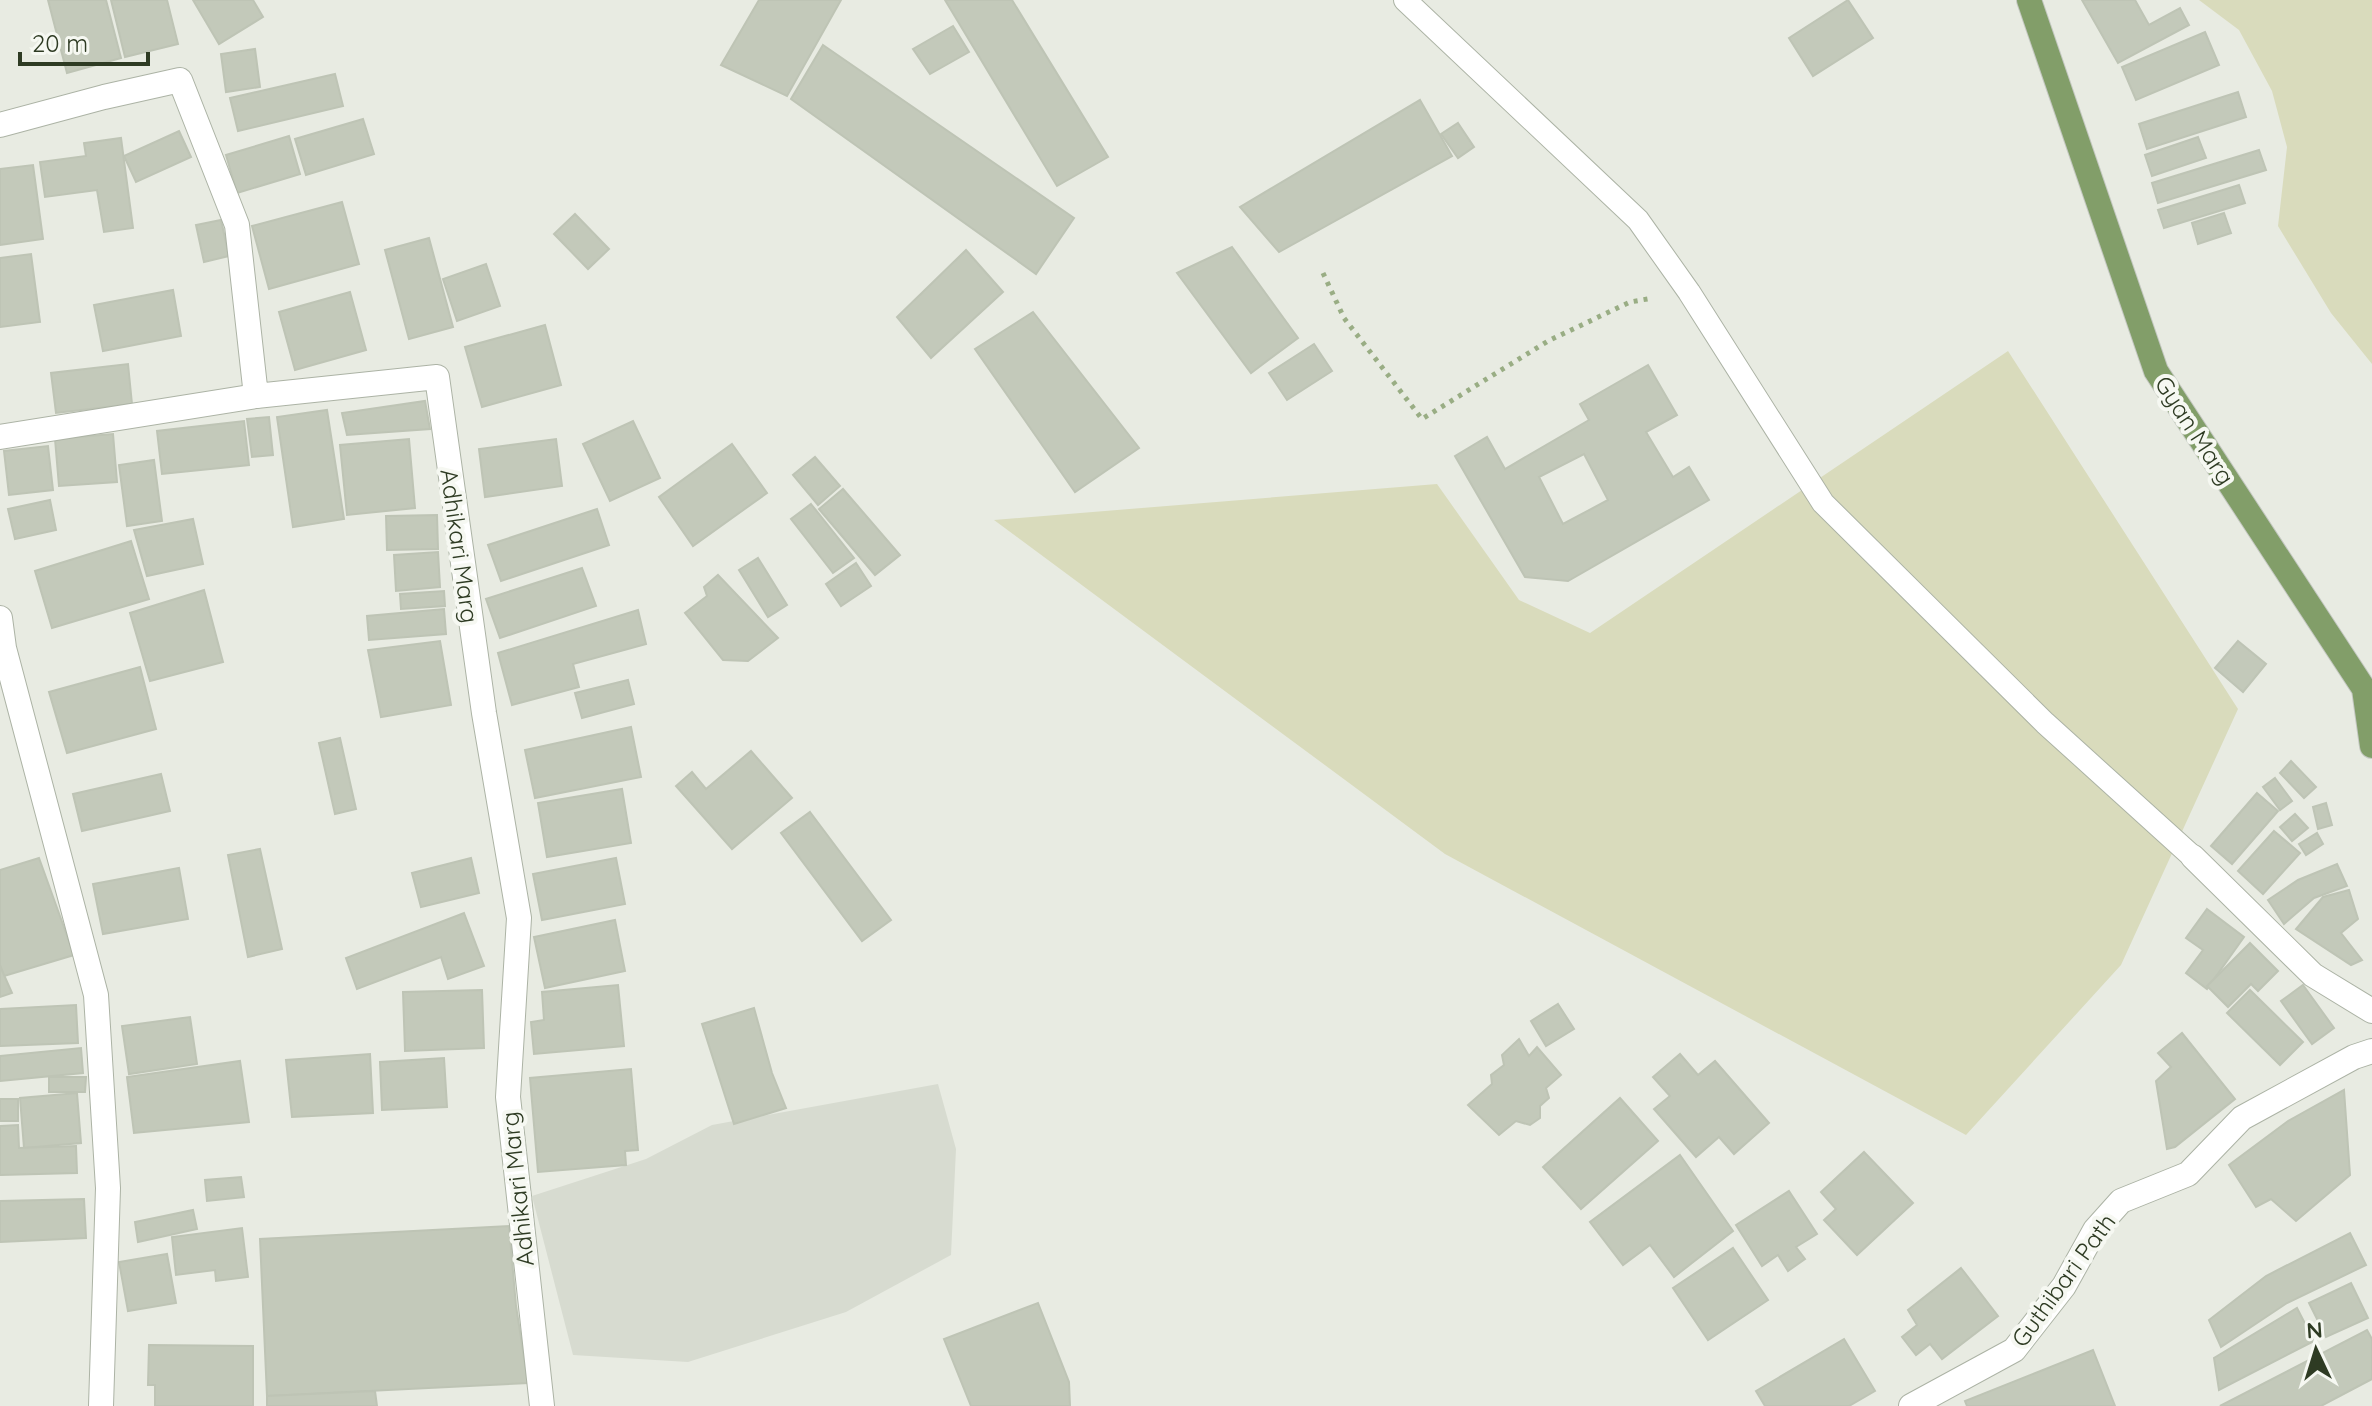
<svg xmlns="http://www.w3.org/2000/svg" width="2372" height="1406" font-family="Quicksand,sans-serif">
<rect width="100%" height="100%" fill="#e8ebe2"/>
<!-- built -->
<path fill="#d7dbd0" d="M 938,1084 L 956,1149 L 951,1255 L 846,1312 L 688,1362 L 573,1355 L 532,1196 L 646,1159 L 712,1125 Z"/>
<!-- green -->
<g fill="#d9dbbc">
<path d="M 2199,0 L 2372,0 L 2372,364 L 2331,313 L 2278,226 L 2287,147 L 2272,91 L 2239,30 Z"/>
<path d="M 2008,351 L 2238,709 L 2121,965 L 1966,1135 L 1445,854 L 994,520 L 1437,484 L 1519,600 L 1590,633 Z"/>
</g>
<!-- building -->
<g fill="#c3c9ba" stroke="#bec4b5" stroke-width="2" fill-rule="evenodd">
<path d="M 48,0 L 106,0 L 121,58 L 67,73 Z"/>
<path d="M 111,0 L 167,0 L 178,44 L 125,57 Z"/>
<path d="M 193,0 L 253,0 L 263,17 L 219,44 Z"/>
<path d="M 759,0 L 841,0 L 787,96 L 721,65 Z"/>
<path d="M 945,0 L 1012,0 L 1108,157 L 1057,186 Z"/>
<path d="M 1848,0 L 1873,38 L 1813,76 L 1789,38 Z"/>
<path d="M 2082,0 L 2135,0 L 2149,25 L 2180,8 L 2189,25 L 2118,63 Z"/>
<path d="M 953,26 L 969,52 L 930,74 L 913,49 Z"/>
<path d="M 2205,32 L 2219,65 L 2136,100 L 2122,67 Z"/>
<path d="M 823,45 L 1074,218 L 1036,274 L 791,99 Z"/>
<path d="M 255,49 L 260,87 L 226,92 L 221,54 Z"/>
<path d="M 335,74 L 343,106 L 238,131 L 230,98 Z"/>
<path d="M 2238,92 L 2246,117 L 2147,149 L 2139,124 Z"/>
<path d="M 1420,100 L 1452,156 L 1279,252 L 1240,207 Z"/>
<path d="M 363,119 L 374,154 L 306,175 L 295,139 Z"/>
<path d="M 1458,123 L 1474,147 L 1458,158 L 1441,134 Z"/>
<path d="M 179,131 L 191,157 L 136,182 L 124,156 Z"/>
<path d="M 289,136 L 300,174 L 237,193 L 226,155 Z"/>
<path d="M 2198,137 L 2206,158 L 2152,176 L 2145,155 Z"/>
<path d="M 121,138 L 133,228 L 104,232 L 97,190 L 45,197 L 40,162 L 86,156 L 84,143 Z"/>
<path d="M 2259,150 L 2266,170 L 2158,203 L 2152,183 Z"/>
<path d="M 33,165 L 43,239 L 0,245 L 0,169 Z"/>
<path d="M 2239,185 L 2245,203 L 2164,228 L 2158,210 Z"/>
<path d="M 342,202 L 359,264 L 269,289 L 252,226 Z"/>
<path d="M 2224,213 L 2231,233 L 2198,244 L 2192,223 Z"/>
<path d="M 575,214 L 609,249 L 588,269 L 554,234 Z"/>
<path d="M 221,220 L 229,256 L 204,262 L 196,225 Z"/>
<path d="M 429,238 L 453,327 L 409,339 L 385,250 Z"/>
<path d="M 1232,247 L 1298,338 L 1251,373 L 1177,273 Z"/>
<path d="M 966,250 L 1003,292 L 931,358 L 897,317 Z"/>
<path d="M 31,254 L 40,322 L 0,327 L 0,258 Z"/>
<path d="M 486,264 L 500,306 L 457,321 L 443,279 Z"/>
<path d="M 173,290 L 181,336 L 103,351 L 94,305 Z"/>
<path d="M 350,292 L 366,350 L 295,370 L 279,312 Z"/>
<path d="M 1033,312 L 1139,448 L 1075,492 L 975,349 Z"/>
<path d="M 545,325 L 561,385 L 482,407 L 465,347 Z"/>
<path d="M 1314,344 L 1332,371 L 1287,400 L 1269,373 Z"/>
<path d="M 128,364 L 132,404 L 56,413 L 51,373 Z"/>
<path d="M 1648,365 L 1677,415 L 1646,432 L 1673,477 L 1689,467 L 1709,500 L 1568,581 L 1525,577 L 1455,456 L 1487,437 L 1505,469 L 1589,420 L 1580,404 ZM 1584,454 L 1608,500 L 1563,524 L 1539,477 Z"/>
<path d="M 425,401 L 430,429 L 347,435 L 342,413 Z"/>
<path d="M 327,410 L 344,519 L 293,527 L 277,417 Z"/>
<path d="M 269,417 L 273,455 L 252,457 L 247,419 Z"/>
<path d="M 244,421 L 249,465 L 162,474 L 157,431 Z"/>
<path d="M 633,421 L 660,478 L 610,501 L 583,444 Z"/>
<path d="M 113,434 L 117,482 L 59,486 L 55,439 Z"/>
<path d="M 409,439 L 415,508 L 347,515 L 340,445 Z"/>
<path d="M 556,439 L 562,486 L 485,497 L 479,449 Z"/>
<path d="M 732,444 L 767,493 L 693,546 L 659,497 Z"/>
<path d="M 48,446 L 53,490 L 9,495 L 4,451 Z"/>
<path d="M 815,457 L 840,486 L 818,505 L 793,475 Z"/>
<path d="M 154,460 L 162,521 L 127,526 L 119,465 Z"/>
<path d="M 843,489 L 900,555 L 875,575 L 819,509 Z"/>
<path d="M 50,500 L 56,530 L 15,539 L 8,509 Z"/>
<path d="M 811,504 L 854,558 L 833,573 L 791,519 Z"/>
<path d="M 597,509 L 609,545 L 501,581 L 488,545 Z"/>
<path d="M 437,515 L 438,549 L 387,550 L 386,516 Z"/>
<path d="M 193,519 L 203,564 L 147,576 L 134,530 Z"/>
<path d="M 131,541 L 149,599 L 52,628 L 35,571 Z"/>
<path d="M 438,552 L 440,587 L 396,591 L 394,555 Z"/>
<path d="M 758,558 L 787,605 L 768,617 L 739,570 Z"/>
<path d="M 856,563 L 871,586 L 841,606 L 826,584 Z"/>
<path d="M 582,568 L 596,606 L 500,638 L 486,599 Z"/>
<path d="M 718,575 L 778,638 L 748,661 L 723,660 L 685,613 L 707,596 L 704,587 Z"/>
<path d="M 204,590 L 223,662 L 150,681 L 130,613 Z"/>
<path d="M 444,591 L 445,606 L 401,609 L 400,594 Z"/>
<path d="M 444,609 L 446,634 L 369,640 L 367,616 Z"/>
<path d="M 638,610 L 646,644 L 573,664 L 579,687 L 512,705 L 498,653 Z"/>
<path d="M 440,641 L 451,705 L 381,717 L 368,650 Z"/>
<path d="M 2238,641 L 2266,664 L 2243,692 L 2215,668 Z"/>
<path d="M 140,667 L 156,729 L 67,753 L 49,692 Z"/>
<path d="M 628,680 L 634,704 L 582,718 L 575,693 Z"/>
<path d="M 631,727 L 641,777 L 535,798 L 525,750 Z"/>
<path d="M 340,738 L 356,809 L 335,814 L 319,743 Z"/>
<path d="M 751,751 L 792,798 L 732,849 L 676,786 L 692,772 L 706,789 Z"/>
<path d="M 2291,761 L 2316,787 L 2304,798 L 2280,773 Z"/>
<path d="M 161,774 L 170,811 L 82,831 L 73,794 Z"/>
<path d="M 2275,778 L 2292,801 L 2280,810 L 2263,787 Z"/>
<path d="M 622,789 L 631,843 L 547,857 L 538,803 Z"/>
<path d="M 2257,793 L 2278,811 L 2232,864 L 2211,846 Z"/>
<path d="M 2326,803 L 2332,825 L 2318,829 L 2313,807 Z"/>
<path d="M 810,812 L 891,920 L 862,941 L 781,833 Z"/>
<path d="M 2295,814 L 2308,828 L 2292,841 L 2280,827 Z"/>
<path d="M 2274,831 L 2300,853 L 2263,894 L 2238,871 Z"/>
<path d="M 2317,833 L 2323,844 L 2306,855 L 2299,844 Z"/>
<path d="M 260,849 L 282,949 L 248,957 L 228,855 Z"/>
<path d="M 39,858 L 74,955 L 4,976 L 0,965 L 0,870 Z"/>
<path d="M 471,858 L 479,893 L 421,907 L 412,873 Z"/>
<path d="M 616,858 L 625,904 L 542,920 L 533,874 Z"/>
<path d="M 2337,864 L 2347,886 L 2314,898 L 2284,924 L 2268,900 L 2298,880 Z"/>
<path d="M 179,868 L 188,919 L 103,934 L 93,884 Z"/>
<path d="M 2349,890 L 2358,919 L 2341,933 L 2362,960 L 2351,965 L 2296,929 L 2323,897 Z"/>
<path d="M 2207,909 L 2244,937 L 2207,989 L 2186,973 L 2203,950 L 2186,938 Z"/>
<path d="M 464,913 L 484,966 L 448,979 L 441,957 L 357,989 L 346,958 Z"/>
<path d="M 615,920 L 625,971 L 545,988 L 534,937 Z"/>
<path d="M 2250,943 L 2278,971 L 2258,991 L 2251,984 L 2228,1007 L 2207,986 Z"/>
<path d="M 0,966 L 12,993 L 0,997 Z"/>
<path d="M 618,985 L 624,1046 L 534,1054 L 531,1022 L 544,1020 L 542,992 Z"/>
<path d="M 2303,985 L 2334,1028 L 2312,1044 L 2281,1001 Z"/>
<path d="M 482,990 L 484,1048 L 405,1051 L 403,992 Z"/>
<path d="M 2250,990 L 2303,1042 L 2280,1065 L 2227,1013 Z"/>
<path d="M 1558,1004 L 1574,1029 L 1546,1046 L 1531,1021 Z"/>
<path d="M 76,1005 L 78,1043 L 0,1046 L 0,1009 Z"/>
<path d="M 754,1008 L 772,1073 L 786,1108 L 734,1124 L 702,1024 Z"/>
<path d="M 190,1017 L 197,1064 L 129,1074 L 122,1026 Z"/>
<path d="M 2182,1033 L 2235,1099 L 2175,1147 L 2167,1149 L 2156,1081 L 2171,1067 L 2158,1053 Z"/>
<path d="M 1519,1039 L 1529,1056 L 1537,1047 L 1561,1075 L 1546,1088 L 1549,1098 L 1540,1106 L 1540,1118 L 1530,1125 L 1516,1121 L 1499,1135 L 1468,1105 L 1492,1084 L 1491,1075 L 1504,1065 L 1502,1055 Z"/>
<path d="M 81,1048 L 83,1073 L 0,1081 L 0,1056 Z"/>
<path d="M 370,1054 L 373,1113 L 292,1117 L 286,1060 Z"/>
<path d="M 1680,1054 L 1698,1075 L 1715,1061 L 1769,1123 L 1734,1154 L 1719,1137 L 1696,1157 L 1654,1109 L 1670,1096 L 1653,1077 Z"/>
<path d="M 444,1058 L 447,1107 L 382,1110 L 380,1062 Z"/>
<path d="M 240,1061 L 249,1122 L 134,1133 L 127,1077 Z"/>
<path d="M 631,1069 L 638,1150 L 625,1151 L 626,1165 L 538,1172 L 530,1078 Z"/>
<path d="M 49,1077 L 86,1077 L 85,1092 L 49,1092 Z"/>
<path d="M 2344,1090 L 2350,1175 L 2296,1221 L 2271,1199 L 2256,1207 L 2229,1165 L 2288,1121 Z"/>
<path d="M 77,1093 L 81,1143 L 24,1148 L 20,1098 Z"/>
<path d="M 1620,1098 L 1658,1141 L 1581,1209 L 1543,1167 Z"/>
<rect x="0" y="1099" width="18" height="22"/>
<path d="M 18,1125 L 19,1148 L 76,1146 L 77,1173 L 0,1175 L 0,1126 Z"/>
<path d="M 1864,1152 L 1913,1203 L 1857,1255 L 1824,1220 L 1836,1209 L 1821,1192 Z"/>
<path d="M 1680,1155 L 1733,1231 L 1674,1277 L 1650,1245 L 1623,1265 L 1590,1222 Z"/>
<path d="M 241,1177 L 244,1197 L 207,1201 L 205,1180 Z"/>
<path d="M 1789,1191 L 1817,1234 L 1796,1247 L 1805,1259 L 1788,1271 L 1778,1255 L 1762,1266 L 1736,1225 Z"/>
<path d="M 84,1199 L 86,1238 L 0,1242 L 0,1201 Z"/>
<path d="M 193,1210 L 197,1229 L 138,1242 L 135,1222 Z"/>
<path d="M 509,1226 L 516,1306 L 528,1383 L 267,1396 L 260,1239 Z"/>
<path d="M 242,1228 L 248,1277 L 216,1281 L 215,1270 L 176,1275 L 172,1237 Z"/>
<path d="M 2350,1233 L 2366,1265 L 2287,1303 L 2221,1347 L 2209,1320 L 2266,1276 Z"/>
<path d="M 1733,1248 L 1768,1300 L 1708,1340 L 1673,1288 Z"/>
<path d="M 167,1254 L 176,1303 L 128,1311 L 119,1262 Z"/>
<path d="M 1961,1268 L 1998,1316 L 1942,1359 L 1930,1344 L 1916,1355 L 1902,1337 L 1917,1325 L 1908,1310 Z"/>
<path d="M 2351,1283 L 2368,1318 L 2326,1337 L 2309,1303 Z"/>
<path d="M 1038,1303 L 1069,1382 L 1070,1406 L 971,1406 L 944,1339 Z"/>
<path d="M 2297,1308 L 2314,1341 L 2219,1390 L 2214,1358 Z"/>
<path d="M 2367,1330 L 2372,1339 L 2372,1379 L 2321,1406 L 2220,1406 Z"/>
<path d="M 1844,1339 L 1875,1391 L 1849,1406 L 1765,1406 L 1756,1391 Z"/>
<path d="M 149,1345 L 253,1346 L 253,1406 L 155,1406 L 155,1385 L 148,1385 Z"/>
<path d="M 2093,1350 L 2115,1406 L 1967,1406 L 1965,1401 Z"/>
<path d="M 375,1391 L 377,1406 L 267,1406 L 267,1396 Z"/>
</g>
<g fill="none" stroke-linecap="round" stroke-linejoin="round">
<!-- lane casing -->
<g stroke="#acb3a5" stroke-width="24">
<path id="lane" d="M 1405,0 L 1638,220 L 1689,292 L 1823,503 L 2045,723 L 2193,857"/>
</g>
<!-- street casing -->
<g stroke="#acb3a5" stroke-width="26">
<g id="street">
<path d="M 0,125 L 104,97 L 180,80 L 237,225 L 256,396 L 437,377 L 484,713 L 519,918 L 508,1097 L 542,1406"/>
<path d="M 0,437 L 256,396"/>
<path d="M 0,618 L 4,648 L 96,995 L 108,1188 L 101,1406"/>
<path d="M 2193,857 L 2313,975 L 2372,1011"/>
<path d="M 1911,1406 L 2014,1350 L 2064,1286 L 2095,1230 L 2121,1201 L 2188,1174 L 2242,1118 L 2354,1057 L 2372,1051"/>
</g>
</g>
<!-- primary casing -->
<g stroke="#c4c8c1" stroke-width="26">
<path id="primary" d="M 2029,0 L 2156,371 L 2364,689 L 2372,746"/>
</g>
<!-- path -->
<path stroke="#99ad84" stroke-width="5" stroke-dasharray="4 6" stroke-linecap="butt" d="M 1323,273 L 1344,318 L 1422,419 L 1548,341 L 1630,302 L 1653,298"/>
<!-- lane -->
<use href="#lane" stroke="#fff" stroke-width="22"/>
<!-- street -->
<use href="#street" stroke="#fff" stroke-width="24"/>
<!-- primary -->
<use href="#primary" stroke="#829e69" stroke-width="24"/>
</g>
<g text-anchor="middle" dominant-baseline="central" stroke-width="8" stroke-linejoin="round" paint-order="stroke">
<!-- street labels -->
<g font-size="24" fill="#2e3b23" stroke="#f6f8f2">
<text transform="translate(2195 430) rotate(57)">Gyan Marg</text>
<text transform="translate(460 546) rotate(82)">Adhikari Marg</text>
<text transform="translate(517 1189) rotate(-96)">Adhikari Marg</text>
<text transform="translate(2063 1280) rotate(-54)">Guthibari Path</text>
</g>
</g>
<!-- north arrow -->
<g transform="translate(2316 1350) rotate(356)" stroke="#f6f8f2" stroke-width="6" paint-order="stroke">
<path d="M0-6L14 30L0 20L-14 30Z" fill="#2e3b23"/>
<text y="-12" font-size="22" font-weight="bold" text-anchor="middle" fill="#2e3b23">N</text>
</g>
<!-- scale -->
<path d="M20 52v12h128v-12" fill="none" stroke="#2e3b23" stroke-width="4"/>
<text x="32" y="52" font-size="24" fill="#2e3b23" stroke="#f6f8f2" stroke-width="6" paint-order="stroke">20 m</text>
</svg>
